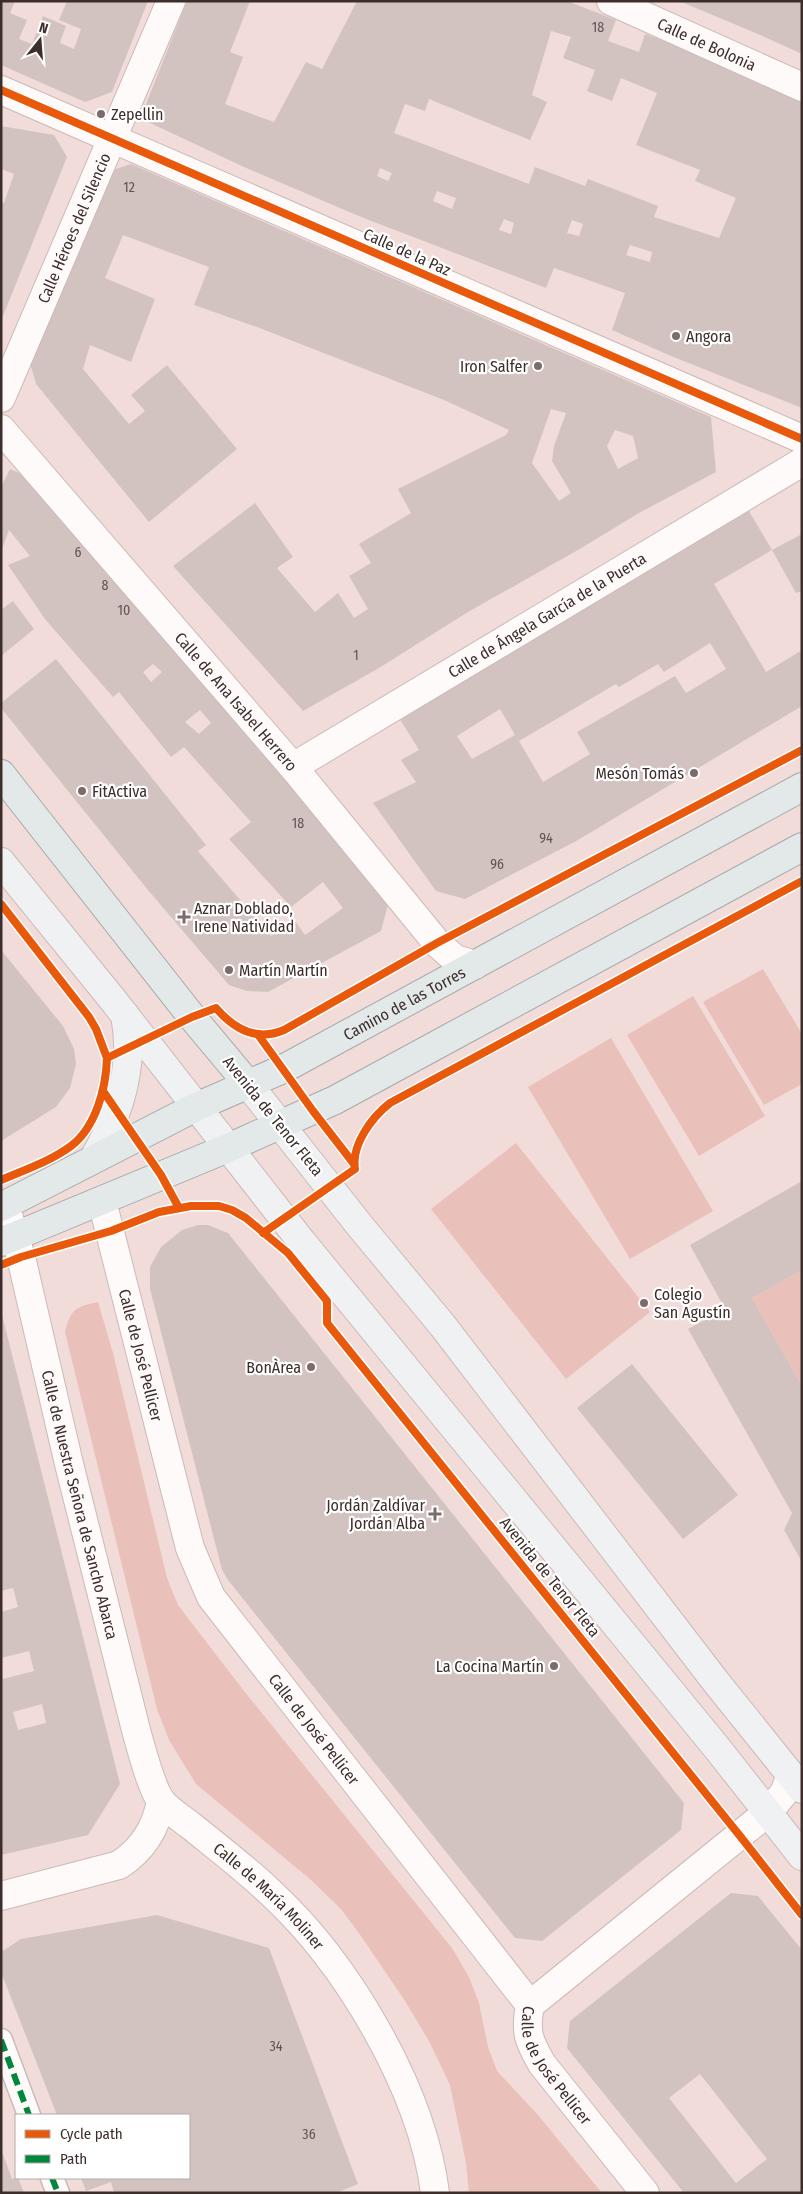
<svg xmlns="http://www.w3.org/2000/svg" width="803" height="2194" font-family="'Fira Sans Condensed',sans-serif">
<rect width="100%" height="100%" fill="#f1dcd9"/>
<!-- green -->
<g fill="#eac0ba">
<path d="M 763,969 L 802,1034 L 802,1084 L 764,1105 L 703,1002 Z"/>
<path d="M 693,996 L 765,1116 L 699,1156 L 627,1035 Z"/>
<path d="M 611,1038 L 713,1211 L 630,1259 L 528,1087 Z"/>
<path d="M 516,1143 L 650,1312 L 566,1379 L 431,1209 Z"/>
<path d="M 802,1270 L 802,1386 L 752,1298 Z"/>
<path d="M 98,1302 L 113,1353 L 167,1578 L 178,1605 L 244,1691 L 452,1948 L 469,1977 L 479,2003 L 488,2047 L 497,2071 L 538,2115 L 602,2193 L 469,2193 L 466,2163 L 450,2085 L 429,2041 L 405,2001 L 361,1936 L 341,1909 L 311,1880 L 196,1784 L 169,1740 L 157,1709 L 65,1332 C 71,1309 75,1307 98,1302 Z"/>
</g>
<!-- building -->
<g fill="#d3c3c0" fill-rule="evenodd">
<path d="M 1,1 L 15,1 L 10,13 L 27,20 L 19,39 L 32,44 L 43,16 L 66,26 L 60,43 L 74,49 L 81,29 L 59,20 L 67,1 L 148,1 L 112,92 L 85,102 L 1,65 Z"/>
<path d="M 187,1 L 250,1 L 230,52 L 243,57 L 225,104 L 274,122 L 306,62 L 322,69 L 357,1 L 567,1 L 616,20 L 608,41 L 639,52 L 645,34 L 699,54 L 802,97 L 802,408 L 671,356 L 612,330 L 625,293 L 554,268 L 546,288 L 361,217 L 244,167 L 148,122 L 144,109 ZM 551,31 L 571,37 L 563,58 L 595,70 L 587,91 L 612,101 L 621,78 L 657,93 L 636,145 L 700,170 L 695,181 L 736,198 L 719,238 L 654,217 L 658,206 L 588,179 L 585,186 L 535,167 L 529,184 L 394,133 L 405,104 L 425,111 L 429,99 L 530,140 L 547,102 L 532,95 ZM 380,168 L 392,173 L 388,181 L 377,176 ZM 437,191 L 456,198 L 452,209 L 433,201 ZM 504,219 L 514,223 L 511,234 L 499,230 ZM 572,220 L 583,224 L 579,236 L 567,233 ZM 630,245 L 652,252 L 650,262 L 626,255 Z"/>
<path d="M 679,1 L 802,1 L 802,54 L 758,34 Z"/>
<path d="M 1,126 L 54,135 L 67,157 L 1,321 L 1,202 L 4,203 L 14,174 L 1,169 Z"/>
<path d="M 131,164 L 711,417 L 716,472 L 639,513 L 578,550 L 468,612 L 379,668 L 303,711 L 173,566 L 255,503 L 293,557 L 277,568 L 315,612 L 338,593 L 354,618 L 368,609 L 349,576 L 371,563 L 359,544 L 411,513 L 398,489 L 506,435 L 509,430 L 444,400 L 257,327 L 194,305 L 209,267 L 123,235 L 105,278 L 155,299 L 131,362 L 90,345 L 83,369 L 129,424 L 145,411 L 131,395 L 167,365 L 237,449 L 149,522 L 36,384 L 30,363 L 113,170 ZM 551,409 L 566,413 L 554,446 L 552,461 L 571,493 L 559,501 L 532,463 ZM 615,430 L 633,436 L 638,458 L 618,469 L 607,446 Z"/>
<path d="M 10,469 L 27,476 L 390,897 L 381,931 L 268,992 L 247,991 L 229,985 L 148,890 L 1,708 L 1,703 L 56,659 L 206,845 L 198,851 L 271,936 L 293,918 L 305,935 L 343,908 L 323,882 L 291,907 L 229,839 L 251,822 L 184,747 L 171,757 L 119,692 L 113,697 L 45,619 L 8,565 L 30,556 L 9,530 L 1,552 L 1,487 ZM 153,664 L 162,672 L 151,682 L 143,672 ZM 200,710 L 211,723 L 199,734 L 185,722 Z"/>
<path d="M 749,511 L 772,550 L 714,584 L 766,672 L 802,650 L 802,706 L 578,840 L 465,899 L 436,891 L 373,803 L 416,782 L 401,760 L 419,750 L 396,713 L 615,591 ZM 710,643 L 726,669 L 686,693 L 675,676 L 577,732 L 590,754 L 543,782 L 519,741 L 616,684 L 619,687 L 658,664 L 664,672 ZM 500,709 L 515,735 L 472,759 L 457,736 Z"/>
<path d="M 802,534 L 802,591 L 796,593 L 772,550 Z"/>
<path d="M 13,601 L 34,629 L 1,656 L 1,610 Z"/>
<path d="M 1,950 L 63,1026 L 74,1049 L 76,1064 L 70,1088 L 56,1107 L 1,1141 Z"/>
<path d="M 802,1181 L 802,1270 L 752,1298 L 802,1386 L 802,1562 L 784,1530 L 792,1513 L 688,1329 L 725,1309 L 690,1245 Z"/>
<path d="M 198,1225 L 208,1225 L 228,1233 L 684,1803 L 681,1830 L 542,1941 L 515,1938 L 228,1580 L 222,1570 L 150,1289 L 150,1267 L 161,1247 L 182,1230 Z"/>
<path d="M 2,1315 L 120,1784 L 88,1835 L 1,1855 L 1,1674 L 3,1679 L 34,1671 L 29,1651 L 1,1658 L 1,1612 L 18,1607 L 13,1588 L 1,1591 ZM 42,1704 L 46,1723 L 18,1730 L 13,1712 Z"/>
<path d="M 632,1364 L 738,1495 L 683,1539 L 577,1408 Z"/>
<path d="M 731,1893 L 758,1896 L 802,1950 L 802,2193 L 684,2193 L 567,2048 L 570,2021 ZM 700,2074 L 767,2159 L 736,2183 L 669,2098 Z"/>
<path d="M 157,1915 L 269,1948 L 358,2184 L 336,2193 L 114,2193 L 111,2182 L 86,2191 L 81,2178 L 189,2178 L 189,2115 L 57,2115 L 1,1972 L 1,1952 L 21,1939 Z"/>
<path d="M 1,2149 L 12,2179 L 18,2178 L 24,2193 L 1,2193 Z"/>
</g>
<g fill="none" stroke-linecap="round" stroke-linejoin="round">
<!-- pedestrian casing -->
<g stroke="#cbbab8" stroke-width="25">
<g id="pedestrian">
<path d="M 1,2040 L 29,2115"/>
<path d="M 52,2178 L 58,2193"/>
</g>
</g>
<!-- minor casing -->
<g stroke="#cbbab8" stroke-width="30">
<g id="minor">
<path id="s1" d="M 611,1 L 802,87"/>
<path d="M 1,90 L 802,439"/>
<path id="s2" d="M 1,398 L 171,1"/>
<path id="s3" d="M 1,429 L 293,767 L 437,943 L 455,959 L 475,965"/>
<path id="s4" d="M 293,767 L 802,462"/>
<path id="s5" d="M 102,1201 L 190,1548 L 211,1597 L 530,2005 C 525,2032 528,2040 542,2064 L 645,2193"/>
<path id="s6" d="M 5,1205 L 21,1257 L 69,1464 L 136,1730 C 141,1748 151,1787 161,1801 C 168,1810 181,1818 190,1825 C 217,1847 246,1869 271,1893 C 347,1963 422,2089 435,2193"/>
<path d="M 1,1896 L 119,1865 C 142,1850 156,1829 161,1801"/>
<path d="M 530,2005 L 768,1812 L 784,1793 L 791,1775"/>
</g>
</g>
<!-- secondary casing -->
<g stroke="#cbbab8" stroke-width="30">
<g id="secondary">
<path d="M 1,862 L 113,1000 L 302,1242 L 717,1748 L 802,1856"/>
<path d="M 248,1084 L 360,1226 L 443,1326 L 716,1682 L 802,1789"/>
<path d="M 94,1158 C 119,1115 135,1066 125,1015"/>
</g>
</g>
<!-- primary casing -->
<g stroke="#a5a9a9" stroke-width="30">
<g id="primary">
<path d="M 1,774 L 192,1017 L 248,1084"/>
<path id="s7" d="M 1,1207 L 196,1107 L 283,1069 L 802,787"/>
<path d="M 1,1242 L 228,1148 L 335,1100 L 802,847"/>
</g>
</g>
<!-- pedestrian -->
<use href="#pedestrian" stroke="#fdfaf9" stroke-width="22"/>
<!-- minor -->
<use href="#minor" stroke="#fdfaf9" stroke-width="28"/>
<!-- secondary -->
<use href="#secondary" stroke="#f0f1f2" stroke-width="28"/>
<!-- primary -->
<use href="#primary" stroke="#e3e8e9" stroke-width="28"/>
<!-- quiet -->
<g stroke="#00873e" stroke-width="6" stroke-dasharray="12 6" stroke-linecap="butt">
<path d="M 1,2040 L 29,2115"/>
<path d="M 52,2178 L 58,2193"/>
</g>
<!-- cycleway casing -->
<g stroke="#fff" stroke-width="11">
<g id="cycleway">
<path d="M 1,90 L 802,439"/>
<path d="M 1,904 L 89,1017 L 96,1029 L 107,1058"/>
<path d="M 259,1036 L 313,1111 L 354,1164"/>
<path d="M 103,1091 L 161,1175 L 179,1208"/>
<path d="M 1,1180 C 24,1170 51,1161 71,1146 C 96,1127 106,1088 107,1058 L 192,1017 L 216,1008 C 234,1029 256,1042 284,1030 L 437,943 L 802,750"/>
<path d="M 263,1233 L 355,1169 C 351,1145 372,1117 390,1103 L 802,881"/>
<path d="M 1,1265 L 21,1257 L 111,1231 L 159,1212 L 191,1206 L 219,1206 L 232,1210 L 246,1218 L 288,1253 L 327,1301 L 327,1323 L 740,1836 L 802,1915"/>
</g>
</g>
<!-- cycleway -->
<use href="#cycleway" stroke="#e8590c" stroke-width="8"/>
</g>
<!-- markers -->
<g fill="#7c6b69" stroke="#fff" stroke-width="2">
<circle cx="101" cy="114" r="5"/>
<circle cx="676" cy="336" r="5"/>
<circle cx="538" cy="366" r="5"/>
<circle cx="694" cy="773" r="5"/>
<circle cx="82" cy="791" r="5"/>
<path d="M181.5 909.5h5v5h5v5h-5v5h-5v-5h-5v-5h5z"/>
<circle cx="229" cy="970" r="5"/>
<circle cx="644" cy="1303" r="5"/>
<circle cx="311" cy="1367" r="5"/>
<path d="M432.5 1506.5h5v5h5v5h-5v5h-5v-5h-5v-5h5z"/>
<circle cx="554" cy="1666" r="5"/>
</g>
<g text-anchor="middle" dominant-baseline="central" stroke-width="4.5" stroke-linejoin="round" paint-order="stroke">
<!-- number labels -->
<g font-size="14" fill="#625351">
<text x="598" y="27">18</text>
<text x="129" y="187">12</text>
<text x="78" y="552">6</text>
<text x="105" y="585">8</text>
<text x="124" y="610">10</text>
<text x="356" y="655">1</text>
<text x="298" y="823">18</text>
<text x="546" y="838">94</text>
<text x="497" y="864">96</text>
<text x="276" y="2046">34</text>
<text x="309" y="2134">36</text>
</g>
<!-- street labels -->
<g font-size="16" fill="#3d2e2c" stroke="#fff">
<text stroke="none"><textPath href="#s1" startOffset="105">Calle de Bolonia</textPath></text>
<text stroke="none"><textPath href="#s2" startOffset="185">Calle Héroes del Silencio</textPath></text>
<text transform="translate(407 252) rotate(24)">Calle de la Paz</text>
<text stroke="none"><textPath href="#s4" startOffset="296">Calle de Ángela García de la Puerta</textPath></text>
<text stroke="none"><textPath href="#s3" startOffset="360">Calle de Ana Isabel Herrero</textPath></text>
<text stroke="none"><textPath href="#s7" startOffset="452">Camino de las Torres</textPath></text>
<text transform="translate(273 1116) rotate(51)">Avenida de Tenor Fleta</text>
<text stroke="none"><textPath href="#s5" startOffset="159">Calle de José Pellicer</textPath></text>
<text stroke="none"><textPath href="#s6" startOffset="309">Calle de Nuestra Señora de Sancho Abarca</textPath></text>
<text transform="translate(550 1577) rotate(51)">Avenida de Tenor Fleta</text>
<text stroke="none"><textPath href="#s5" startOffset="579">Calle de José Pellicer</textPath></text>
<text stroke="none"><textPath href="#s6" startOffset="761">Calle de María Moliner</textPath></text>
<text stroke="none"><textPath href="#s5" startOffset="998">Calle de José Pellicer</textPath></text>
</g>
<!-- poi labels -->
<g font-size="16" fill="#3d2e2c" stroke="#fff" text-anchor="start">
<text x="111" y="114">Zepellin</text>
<text x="686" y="336">Angora</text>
<text x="528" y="366" text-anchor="end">Iron Salfer</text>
<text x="684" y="773" text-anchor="end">Mesón Tomás</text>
<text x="92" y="791">FitActiva</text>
<text x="194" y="908">Aznar Doblado,<tspan x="194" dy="18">Irene Natividad</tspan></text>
<text x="239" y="970">Martín Martín</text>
<text x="654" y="1294">Colegio<tspan x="654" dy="18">San Agustín</tspan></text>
<text x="301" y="1367" text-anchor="end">BonÀrea</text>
<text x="425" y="1505" text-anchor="end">Jordán Zaldívar<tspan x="425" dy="18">Jordán Alba</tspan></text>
<text x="544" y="1666" text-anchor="end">La Cocina Martín</text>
</g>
</g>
<!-- border -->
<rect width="803" height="2194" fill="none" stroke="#3d2e2c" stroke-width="5"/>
<!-- legend -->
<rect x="15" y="2114" width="175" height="65" fill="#ffffff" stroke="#b1abab"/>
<rect x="25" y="2130" width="25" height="8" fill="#e8590c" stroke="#b1abab"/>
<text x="60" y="2139" font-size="15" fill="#3d2e2c">Cycle path</text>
<rect x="25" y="2155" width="25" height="8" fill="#00873e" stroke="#b1abab"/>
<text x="60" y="2164" font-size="15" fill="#3d2e2c">Path</text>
<!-- north arrow -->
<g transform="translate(40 40) rotate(17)" stroke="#ffffff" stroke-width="4" paint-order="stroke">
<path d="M0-4L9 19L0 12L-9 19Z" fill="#3d2e2c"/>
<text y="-8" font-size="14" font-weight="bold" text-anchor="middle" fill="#3d2e2c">N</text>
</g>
</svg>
